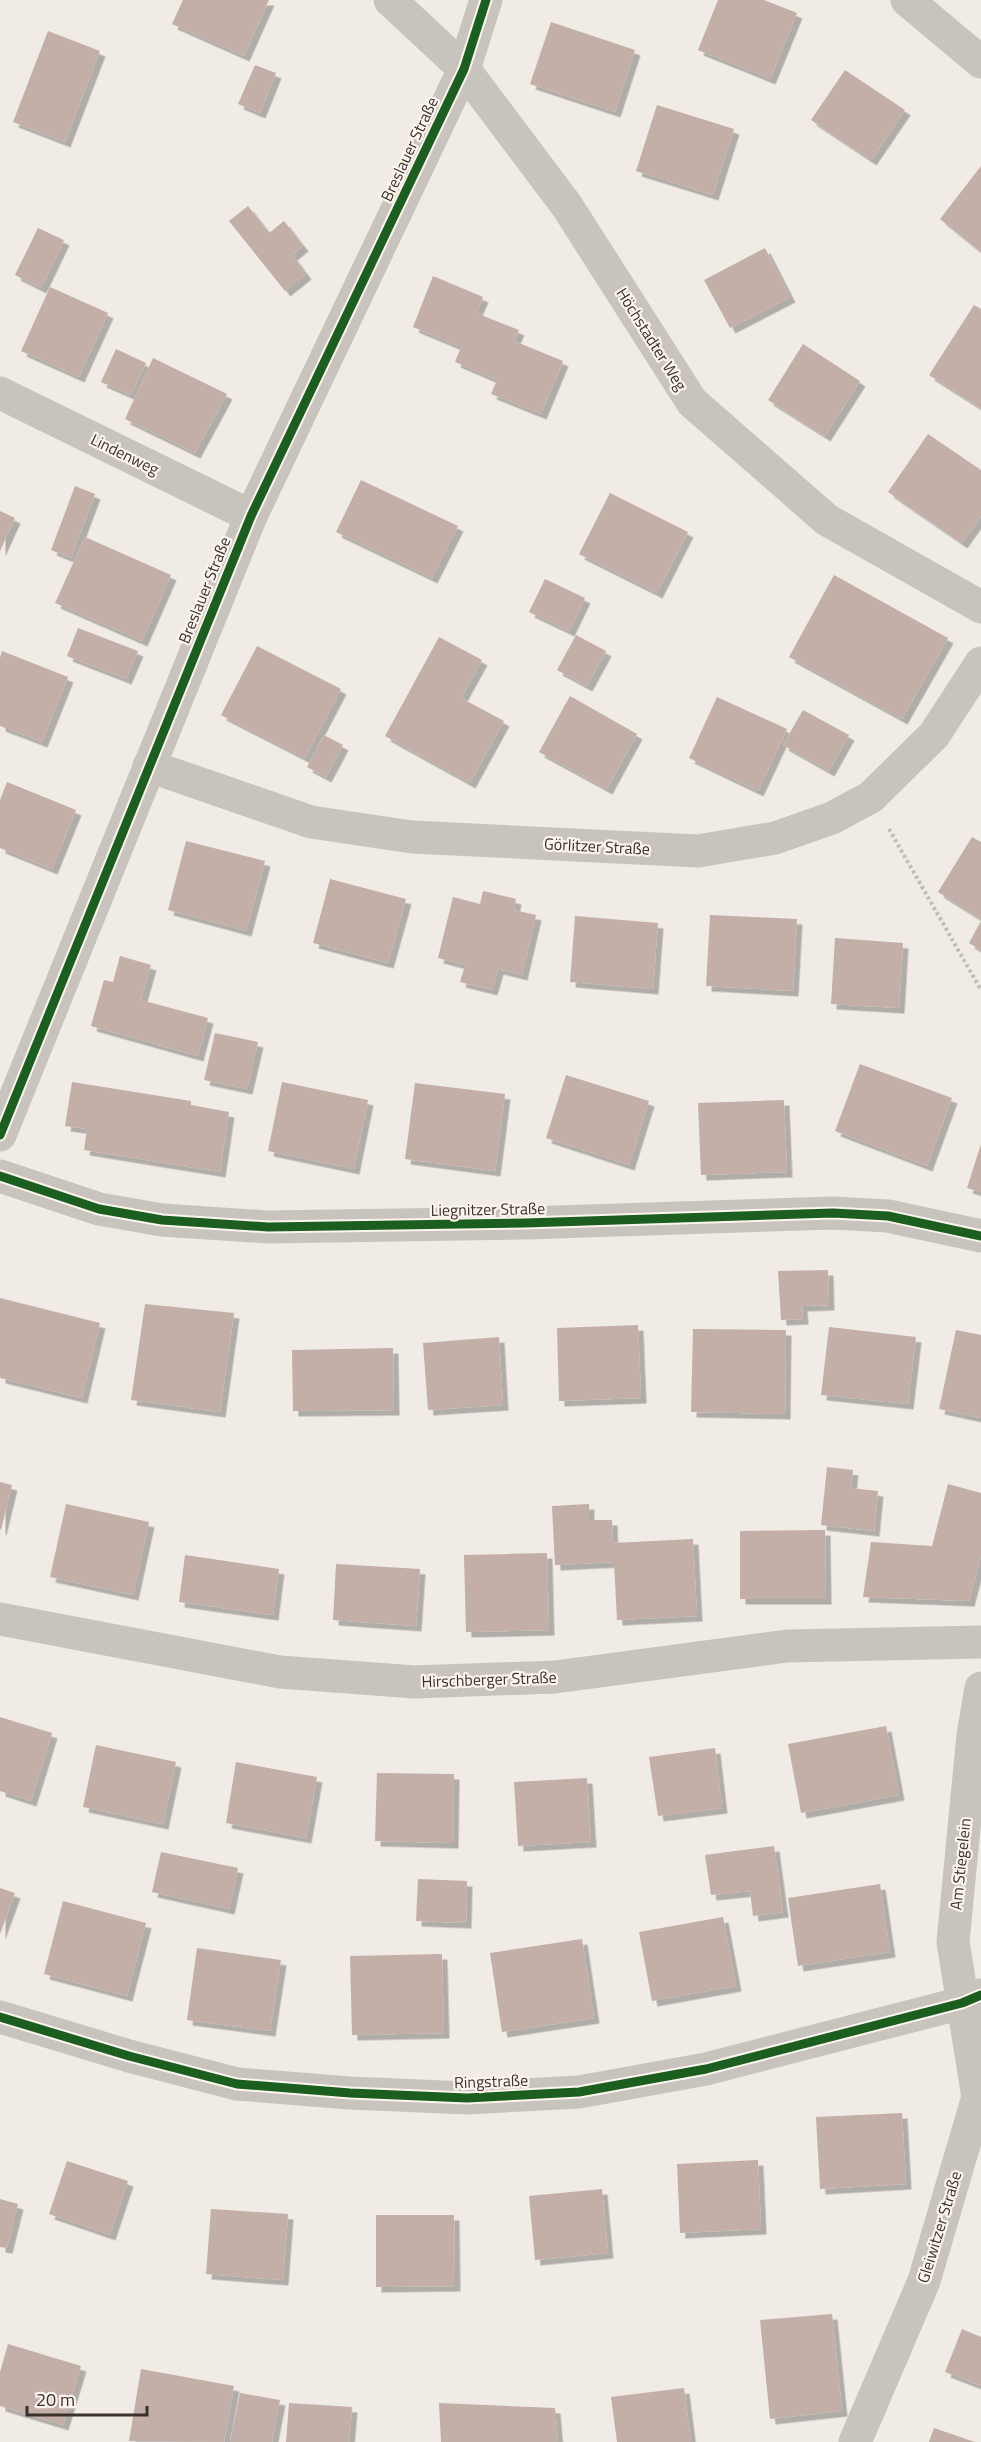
<svg xmlns="http://www.w3.org/2000/svg" width="981" height="2442" font-family="'Titillium Web',sans-serif">
<defs>
<filter id="shadow"><feDropShadow dx="5.5" dy="5.5" stdDeviation="0" flood-color="#0004"/></filter>
</defs>
<rect width="100%" height="100%" fill="#f0ebe5"/>
<!-- building -->
<g fill="#c3afa7" filter="url(#shadow)">
<path d="M 183,0 L 269,0 L 244,56 L 172,24 Z"/>
<path d="M 718,0 L 764,0 L 797,13 L 770,79 L 698,50 Z"/>
<path d="M 551,22 L 635,50 L 615,112 L 530,84 Z"/>
<path d="M 48,31 L 100,51 L 65,142 L 13,122 Z"/>
<path d="M 255,65 L 276,73 L 260,113 L 238,104 Z"/>
<path d="M 845,70 L 905,110 L 871,160 L 811,120 Z"/>
<path d="M 657,105 L 734,129 L 713,195 L 636,171 Z"/>
<path d="M 981,166 L 981,252 L 940,219 Z"/>
<path d="M 248,206 L 269,233 L 284,221 L 303,246 L 292,255 L 306,274 L 285,291 L 229,221 Z"/>
<path d="M 38,228 L 64,240 L 41,288 L 15,275 Z"/>
<path d="M 765,248 L 790,297 L 730,328 L 704,280 Z"/>
<path d="M 433,276 L 483,297 L 476,313 L 519,330 L 514,341 L 563,361 L 541,414 L 491,394 L 497,380 L 455,362 L 461,347 L 413,327 Z"/>
<path d="M 50,287 L 108,313 L 79,377 L 21,351 Z"/>
<path d="M 974,305 L 981,309 L 981,408 L 929,375 Z"/>
<path d="M 803,344 L 860,381 L 825,436 L 768,400 Z"/>
<path d="M 116,349 L 146,363 L 131,395 L 101,382 Z"/>
<path d="M 153,358 L 227,394 L 195,453 L 125,419 Z"/>
<path d="M 928,434 L 981,470 L 981,516 L 962,543 L 888,492 Z"/>
<path d="M 361,480 L 458,526 L 432,578 L 336,532 Z"/>
<path d="M 75,486 L 95,494 L 71,558 L 51,550 Z"/>
<path d="M 610,493 L 688,532 L 657,593 L 579,554 Z"/>
<path d="M 0,511 L 15,518 L 0,551 Z"/>
<path d="M 85,537 L 171,575 L 142,641 L 55,603 Z"/>
<path d="M 834,575 L 948,638 L 902,719 L 789,657 Z"/>
<path d="M 545,579 L 585,598 L 569,631 L 529,612 Z"/>
<path d="M 78,628 L 138,651 L 126,679 L 67,656 Z"/>
<path d="M 576,635 L 606,651 L 587,686 L 557,670 Z"/>
<path d="M 439,637 L 482,660 L 461,698 L 504,721 L 470,783 L 385,736 Z"/>
<path d="M 257,646 L 341,689 L 305,758 L 221,715 Z"/>
<path d="M 2,651 L 68,677 L 42,742 L 0,726 L 0,658 Z"/>
<path d="M 570,696 L 637,734 L 607,789 L 539,752 Z"/>
<path d="M 717,697 L 787,729 L 758,791 L 689,758 Z"/>
<path d="M 803,710 L 849,735 L 829,771 L 783,745 Z"/>
<path d="M 324,735 L 343,745 L 326,777 L 307,767 Z"/>
<path d="M 7,782 L 76,810 L 52,869 L 0,848 L 0,800 Z"/>
<path d="M 972,837 L 981,842 L 981,919 L 938,892 Z"/>
<path d="M 186,841 L 265,861 L 246,931 L 168,910 Z"/>
<path d="M 330,879 L 406,899 L 388,963 L 313,943 Z"/>
<path d="M 483,891 L 516,899 L 514,910 L 536,915 L 522,975 L 498,969 L 492,990 L 460,982 L 465,965 L 438,958 L 453,897 L 480,904 Z"/>
<path d="M 710,915 L 797,919 L 793,991 L 706,986 Z"/>
<path d="M 575,916 L 658,923 L 653,989 L 570,982 Z"/>
<path d="M 981,921 L 981,950 L 969,943 Z"/>
<path d="M 835,938 L 903,943 L 899,1008 L 831,1004 Z"/>
<path d="M 120,956 L 151,965 L 141,1000 L 208,1018 L 198,1056 L 91,1026 L 104,980 L 113,982 Z"/>
<path d="M 215,1033 L 258,1042 L 247,1089 L 204,1080 Z"/>
<path d="M 860,1064 L 952,1098 L 927,1166 L 835,1131 Z"/>
<path d="M 566,1075 L 649,1101 L 629,1165 L 546,1138 Z"/>
<path d="M 72,1082 L 191,1101 L 191,1105 L 229,1112 L 220,1172 L 84,1150 L 87,1129 L 65,1126 Z"/>
<path d="M 282,1082 L 368,1100 L 354,1169 L 268,1151 Z"/>
<path d="M 415,1083 L 505,1094 L 495,1171 L 405,1159 Z"/>
<path d="M 784,1100 L 787,1172 L 701,1175 L 698,1103 Z"/>
<path d="M 981,1144 L 981,1192 L 967,1188 Z"/>
<path d="M 828,1270 L 829,1305 L 802,1306 L 803,1319 L 781,1320 L 778,1271 Z"/>
<path d="M 0,1298 L 100,1323 L 82,1398 L 0,1378 Z"/>
<path d="M 145,1304 L 234,1313 L 220,1412 L 131,1400 Z"/>
<path d="M 638,1325 L 641,1398 L 559,1401 L 557,1328 Z"/>
<path d="M 829,1327 L 916,1337 L 908,1404 L 821,1395 Z"/>
<path d="M 693,1329 L 786,1330 L 785,1414 L 691,1412 Z"/>
<path d="M 956,1330 L 981,1335 L 981,1418 L 939,1409 Z"/>
<path d="M 499,1337 L 503,1405 L 428,1410 L 423,1343 Z"/>
<path d="M 393,1348 L 394,1410 L 293,1411 L 292,1350 Z"/>
<path d="M 827,1467 L 853,1470 L 851,1488 L 878,1491 L 874,1531 L 821,1525 Z"/>
<path d="M 0,1482 L 12,1485 L 1,1530 L 0,1529 Z"/>
<path d="M 948,1484 L 981,1493 L 981,1556 L 969,1601 L 863,1597 L 871,1542 L 932,1546 Z"/>
<path d="M 66,1504 L 149,1522 L 133,1595 L 50,1577 Z"/>
<path d="M 589,1504 L 589,1520 L 612,1520 L 613,1543 L 693,1539 L 697,1616 L 617,1620 L 614,1562 L 555,1565 L 552,1506 Z"/>
<path d="M 825,1530 L 826,1599 L 740,1599 L 740,1531 Z"/>
<path d="M 547,1553 L 549,1630 L 466,1632 L 464,1555 Z"/>
<path d="M 185,1555 L 279,1569 L 273,1615 L 179,1602 Z"/>
<path d="M 336,1564 L 420,1569 L 416,1626 L 333,1620 Z"/>
<path d="M 0,1717 L 52,1733 L 31,1801 L 0,1791 Z"/>
<path d="M 886,1726 L 899,1795 L 801,1813 L 788,1744 Z"/>
<path d="M 96,1745 L 176,1762 L 163,1824 L 83,1807 Z"/>
<path d="M 715,1748 L 722,1808 L 658,1816 L 649,1757 Z"/>
<path d="M 236,1762 L 317,1777 L 306,1838 L 226,1823 Z"/>
<path d="M 377,1773 L 454,1774 L 453,1843 L 375,1841 Z"/>
<path d="M 587,1778 L 591,1842 L 518,1846 L 514,1782 Z"/>
<path d="M 774,1846 L 783,1912 L 753,1916 L 750,1891 L 711,1895 L 705,1855 Z"/>
<path d="M 161,1852 L 238,1868 L 229,1909 L 152,1892 Z"/>
<path d="M 418,1879 L 467,1881 L 466,1923 L 416,1921 Z"/>
<path d="M 880,1884 L 890,1952 L 798,1966 L 788,1898 Z"/>
<path d="M 0,1888 L 15,1893 L 0,1934 Z"/>
<path d="M 63,1901 L 146,1923 L 127,1996 L 44,1974 Z"/>
<path d="M 723,1917 L 736,1986 L 652,2001 L 639,1932 Z"/>
<path d="M 582,1939 L 594,2018 L 502,2032 L 490,1953 Z"/>
<path d="M 197,1948 L 281,1960 L 270,2031 L 187,2020 Z"/>
<path d="M 442,1954 L 444,2033 L 352,2035 L 350,1956 Z"/>
<path d="M 902,2113 L 906,2184 L 820,2189 L 816,2117 Z"/>
<path d="M 758,2160 L 761,2229 L 680,2233 L 677,2164 Z"/>
<path d="M 67,2161 L 128,2181 L 110,2235 L 49,2214 Z"/>
<path d="M 602,2189 L 608,2253 L 535,2260 L 529,2196 Z"/>
<path d="M 0,2199 L 18,2204 L 7,2248 L 0,2247 Z"/>
<path d="M 211,2209 L 288,2214 L 283,2280 L 206,2274 Z"/>
<path d="M 376,2215 L 454,2215 L 455,2286 L 376,2287 Z"/>
<path d="M 832,2314 L 842,2411 L 770,2419 L 760,2320 Z"/>
<path d="M 962,2329 L 981,2337 L 981,2386 L 945,2372 Z"/>
<path d="M 8,2344 L 81,2366 L 63,2425 L 0,2406 L 0,2372 Z"/>
<path d="M 141,2369 L 234,2386 L 224,2442 L 129,2441 Z"/>
<path d="M 684,2388 L 691,2442 L 617,2442 L 611,2397 Z"/>
<path d="M 240,2393 L 280,2400 L 272,2442 L 230,2442 Z"/>
<path d="M 289,2403 L 352,2407 L 349,2442 L 286,2442 Z"/>
<path d="M 439,2403 L 555,2408 L 558,2442 L 441,2442 Z"/>
<path d="M 934,2428 L 975,2442 L 929,2442 Z"/>
</g>
<g fill="none" stroke-linecap="round" stroke-linejoin="round">
<!-- path -->
<path stroke="#c2bbb6" stroke-width="4" stroke-dasharray="3 3" stroke-linecap="butt" d="M 889,829 L 981,990"/>
<!-- minor -->
<g stroke="#c9c3be" stroke-width="33">
<path d="M 390,0 L 464,69 L 567,206 L 692,402 L 827,520 L 981,607"/>
<path d="M 907,0 L 981,62"/>
<path d="M 0,393 L 251,516"/>
<path d="M 149,766 L 311,822 L 412,837 L 698,851 L 775,838 L 832,818 L 871,797 L 934,735 L 981,663"/>
<path d="M 0,1135 L 251,516 L 464,69 L 486,0"/>
<path d="M 0,1176 L 99,1209 L 162,1220 L 268,1227 L 525,1223 L 833,1213 L 888,1216 L 981,1236"/>
<path d="M 0,1619 L 280,1672 L 415,1682 L 555,1677 L 787,1646 L 981,1642"/>
<path d="M 0,2017 L 129,2056 L 237,2084 L 350,2093 L 467,2098 L 579,2092 L 706,2069 L 962,2003 L 981,1995"/>
<path d="M 855,2442 L 924,2281 L 978,2097 L 953,1942 L 973,1735 L 981,1688"/>
</g>
<!-- cycleway casing -->
<g stroke="#fbf5ee" stroke-width="13">
<g id="cycleway">
<path d="M 0,1135 L 251,516 L 464,69 L 486,0"/>
<path d="M 0,1176 L 99,1209 L 162,1220 L 268,1227 L 525,1223 L 833,1213 L 888,1216 L 981,1236"/>
<path d="M 0,2017 L 129,2056 L 237,2084 L 350,2093 L 467,2098 L 579,2092 L 706,2069 L 962,2003 L 981,1995"/>
</g>
</g>
<!-- cycleway -->
<use href="#cycleway" stroke="#1b5e20" stroke-width="9"/>
</g>
<g text-anchor="middle" dominant-baseline="central" stroke-width="4.5" stroke-linejoin="round" paint-order="stroke">
<!-- street labels -->
<g font-size="16" fill="#3b302b" stroke="#fbf5ee">
<text transform="translate(409 149) rotate(-65)">Breslauer Straße</text>
<text transform="translate(652 339) rotate(58)">Höchstadter Weg</text>
<text transform="translate(125 454) rotate(26)">Lindenweg</text>
<text transform="translate(204 590) rotate(-68)">Breslauer Straße</text>
<text transform="translate(597 846) rotate(3)">Görlitzer Straße</text>
<text transform="translate(488 1209) rotate(-1)">Liegnitzer Straße</text>
<text transform="translate(489 1679) rotate(-2)">Hirschberger Straße</text>
<text transform="translate(960 1864) rotate(-84)">Am Stiegelein</text>
<text transform="translate(491 2081) rotate(-2)">Ringstraße</text>
<text transform="translate(939 2227) rotate(-73)">Gleiwitzer Straße</text>
</g>
</g>
<!-- scale -->
<path d="M27 2406v9h120v-9" fill="none" stroke="#3b302b" stroke-width="3"/>
<text x="36" y="2406" font-size="18" fill="#3b302b" stroke="#fbf5ee" stroke-width="4.5" paint-order="stroke">20 m</text>
</svg>
